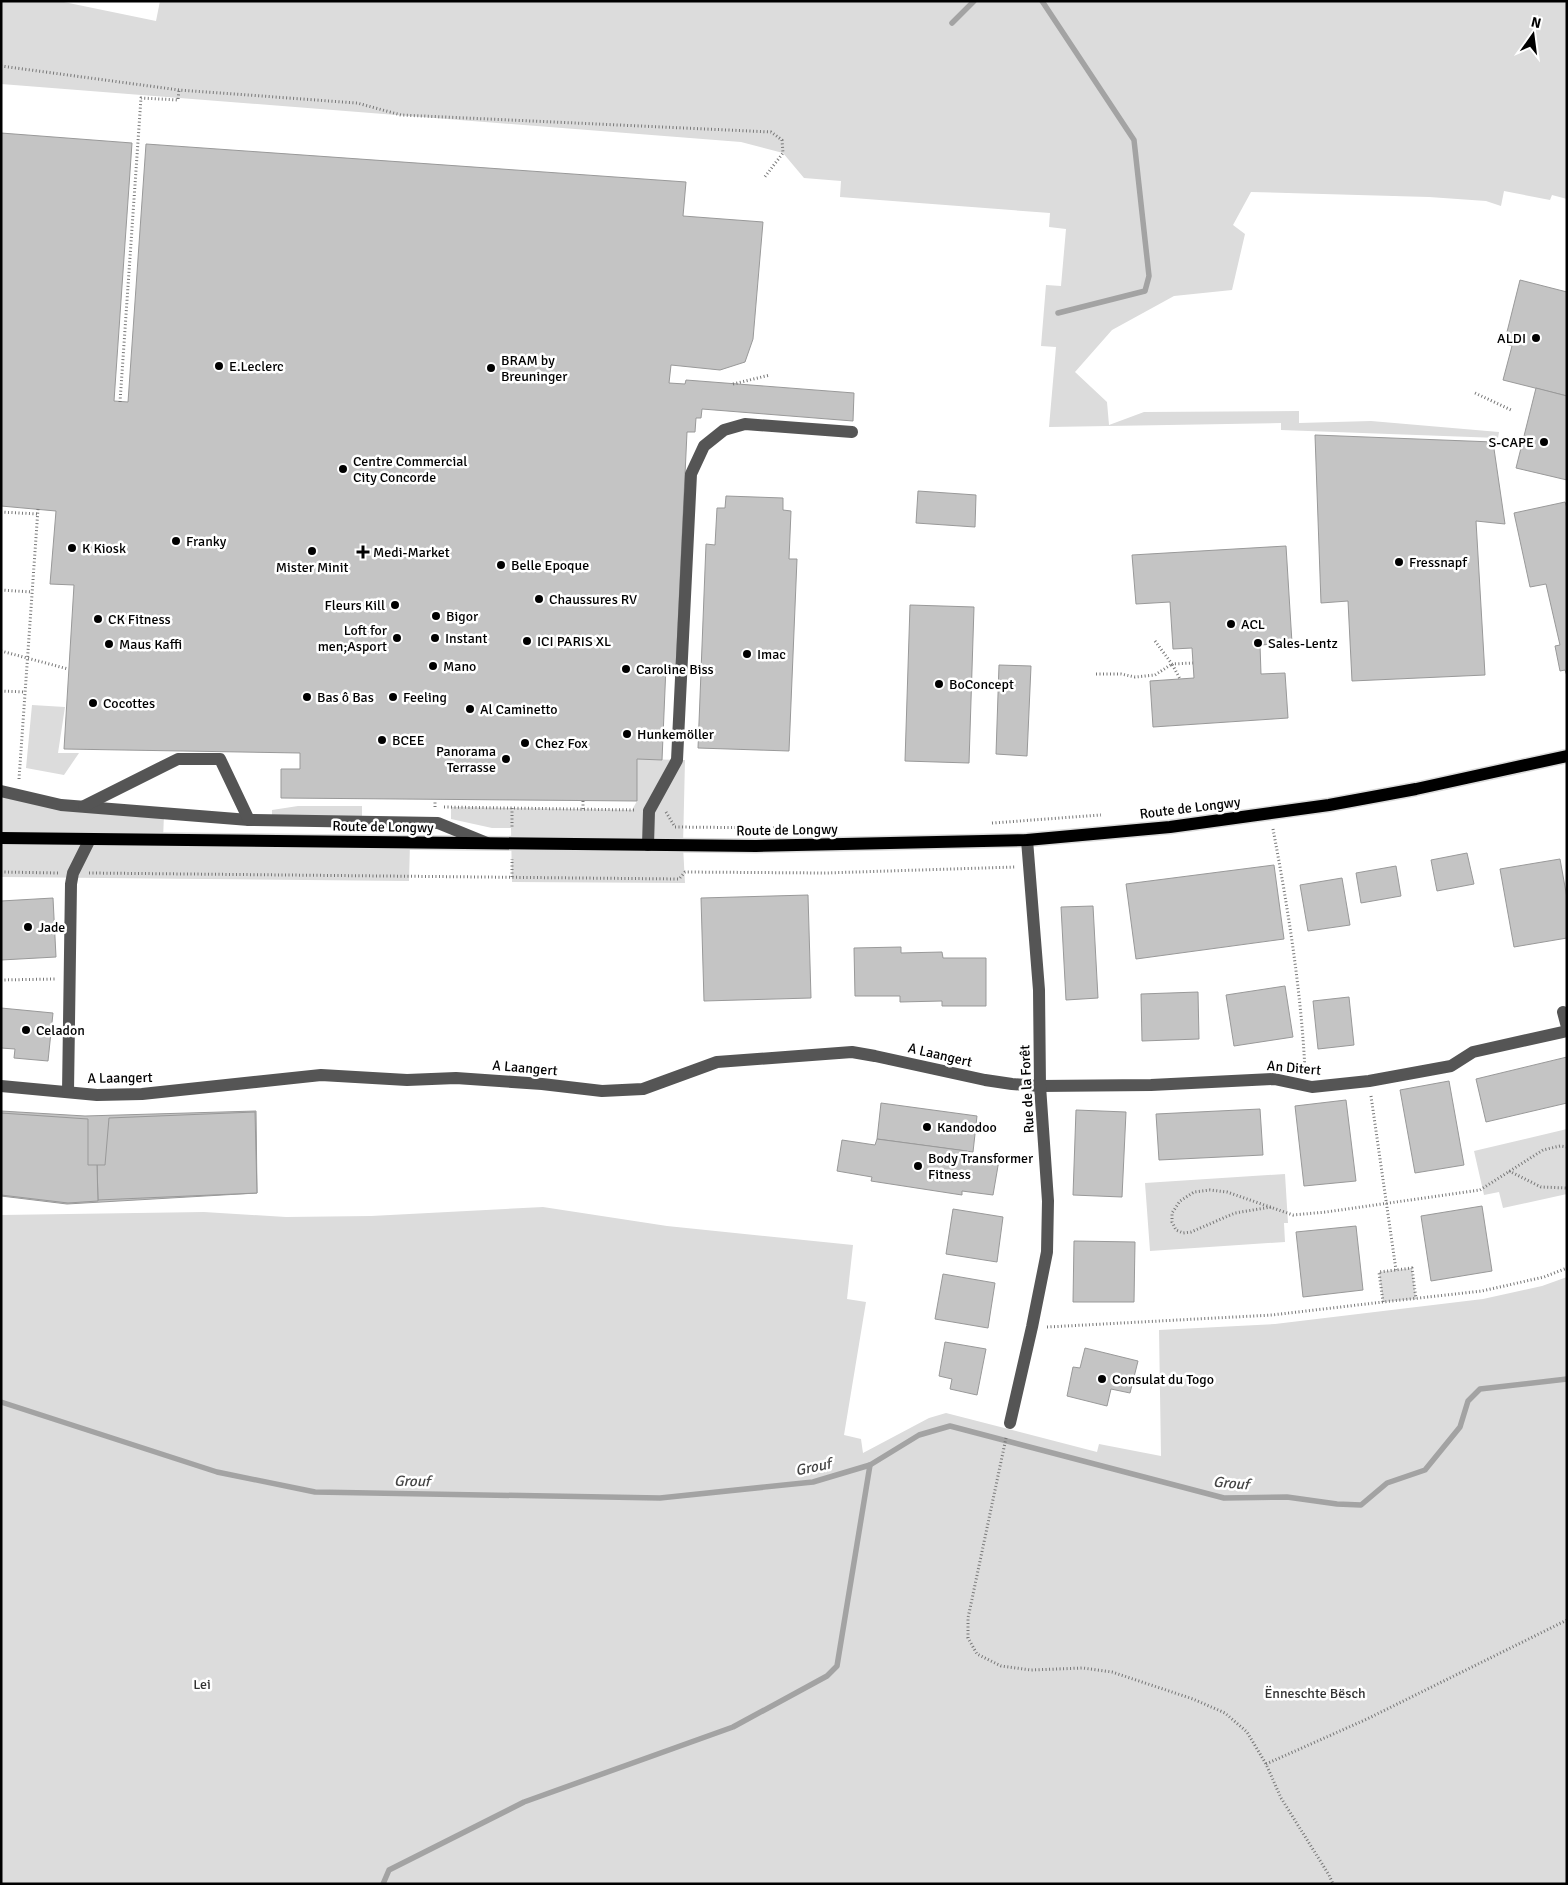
<svg xmlns="http://www.w3.org/2000/svg" width="1568" height="1885" font-family="Signika,sans-serif">
<rect width="100%" height="100%" fill="#fff"/>
<!-- green -->
<g fill="#dcdcdc">
<path d="M 1,1 L 59,1 L 156,21 L 160,1 L 1567,1 L 1567,199 L 1552,195 L 1550,200 L 1504,191 L 1501,206 L 1486,201 L 1429,197 L 1251,192 L 1233,225 L 1245,234 L 1232,290 L 1174,296 L 1112,330 L 1075,372 L 1107,402 L 1109,425 L 1144,412 L 1299,411 L 1299,423 L 1371,421 L 1499,432 L 1498,438 L 1281,430 L 1281,423 L 1049,427 L 1056,347 L 1041,346 L 1046,285 L 1061,286 L 1066,229 L 1049,227 L 1050,213 L 840,197 L 841,181 L 804,178 L 783,153 L 741,142 L 1,84 Z"/>
<path d="M 32,705 L 65,707 L 58,753 L 79,753 L 64,775 L 26,768 Z"/>
<path d="M 637,759 L 685,760 L 683,846 L 685,883 L 512,882 L 511,828 L 492,828 L 451,819 L 451,807 L 632,810 L 637,801 Z"/>
<path d="M 1,791 L 164,814 L 163,840 L 410,843 L 409,881 L 1,877 Z"/>
<path d="M 298,806 L 362,806 L 362,818 L 272,817 L 272,810 Z"/>
<path d="M 1567,1129 L 1567,1194 L 1503,1208 L 1499,1192 L 1484,1195 L 1474,1151 Z"/>
<path d="M 1285,1174 L 1288,1223 L 1284,1223 L 1285,1242 L 1150,1251 L 1145,1183 Z"/>
<path d="M 543,1207 L 667,1226 L 853,1245 L 847,1299 L 866,1302 L 844,1435 L 861,1439 L 863,1453 L 929,1418 L 946,1413 L 1097,1452 L 1099,1444 L 1161,1456 L 1159,1330 L 1275,1324 L 1483,1299 L 1542,1286 L 1567,1277 L 1567,1884 L 1,1884 L 1,1215 L 204,1212 L 286,1217 L 371,1216 Z"/>
<path d="M 1412,1268 L 1416,1299 L 1383,1302 L 1379,1272 Z"/>
</g>
<g fill="none" stroke-linecap="round" stroke-linejoin="round">
<!-- stream -->
<g stroke="#a3a3a3" stroke-width="5.5">
<path d="M 1042,1 L 1134,140 L 1149,276 L 1145,291 L 1058,313"/>
<path d="M 952,23 L 974,1"/>
<path d="M 1,1402 L 217,1472 L 315,1492 L 660,1498 L 813,1482 L 870,1465 L 919,1435 L 950,1426 L 1224,1498 L 1287,1497 L 1337,1504 L 1361,1505 L 1387,1483 L 1425,1470 L 1460,1427 L 1468,1401 L 1480,1389 L 1567,1379"/>
<path d="M 383,1884 L 389,1870 L 524,1802 L 733,1727 L 827,1676 L 837,1666 L 870,1465"/>
</g>
</g>
<!-- building -->
<g fill="#c4c4c4" stroke="#999">
<path d="M 1,133 L 132,143 L 114,401 L 128,402 L 146,144 L 686,182 L 683,216 L 763,222 L 753,339 L 745,362 L 720,370 L 671,365 L 669,383 L 685,384 L 686,380 L 854,393 L 853,421 L 702,409 L 701,418 L 696,418 L 695,432 L 687,432 L 676,667 L 666,666 L 662,760 L 637,759 L 637,801 L 281,798 L 281,769 L 300,769 L 300,753 L 64,749 L 74,585 L 50,584 L 56,511 L 1,506 Z"/>
<path d="M 1520,280 L 1567,292 L 1567,396 L 1503,380 L 1512,346 L 1506,344 L 1507,332 Z"/>
<path d="M 1536,388 L 1567,396 L 1567,480 L 1516,468 Z"/>
<path d="M 1315,435 L 1493,442 L 1505,524 L 1476,521 L 1485,675 L 1352,681 L 1348,601 L 1321,603 Z"/>
<path d="M 918,491 L 976,495 L 975,527 L 916,523 Z"/>
<path d="M 726,496 L 783,498 L 783,510 L 791,511 L 789,559 L 797,559 L 789,751 L 698,748 L 706,544 L 715,545 L 717,508 L 725,508 Z"/>
<path d="M 1565,502 L 1567,508 L 1567,676 L 1565,670 L 1560,671 L 1555,646 L 1560,645 L 1546,584 L 1530,587 L 1514,513 Z"/>
<path d="M 1286,546 L 1292,643 L 1260,645 L 1261,674 L 1285,673 L 1288,718 L 1153,727 L 1150,681 L 1194,678 L 1192,648 L 1173,649 L 1170,602 L 1136,604 L 1132,555 Z"/>
<path d="M 910,605 L 974,607 L 969,763 L 905,761 Z"/>
<path d="M 999,665 L 1031,666 L 1027,756 L 996,754 Z"/>
<path d="M 1467,853 L 1474,884 L 1437,891 L 1431,860 Z"/>
<path d="M 1560,859 L 1567,898 L 1567,938 L 1514,947 L 1500,869 Z"/>
<path d="M 1274,865 L 1284,939 L 1136,959 L 1126,884 Z"/>
<path d="M 1396,866 L 1401,896 L 1361,903 L 1356,873 Z"/>
<path d="M 1342,878 L 1350,925 L 1308,931 L 1300,885 Z"/>
<path d="M 808,895 L 811,998 L 704,1001 L 701,898 Z"/>
<path d="M 53,898 L 56,957 L 1,960 L 1,901 Z"/>
<path d="M 1093,906 L 1098,998 L 1066,1000 L 1061,907 Z"/>
<path d="M 901,947 L 901,953 L 942,952 L 943,958 L 986,958 L 986,1006 L 942,1006 L 942,1001 L 900,1002 L 900,996 L 855,996 L 854,948 Z"/>
<path d="M 1285,986 L 1293,1037 L 1234,1046 L 1226,995 Z"/>
<path d="M 1198,992 L 1199,1039 L 1142,1041 L 1141,994 Z"/>
<path d="M 1349,997 L 1354,1045 L 1318,1049 L 1313,1001 Z"/>
<path d="M 1,1008 L 53,1013 L 48,1061 L 14,1058 L 15,1049 L 1,1048 Z"/>
<path d="M 1567,1057 L 1567,1103 L 1486,1122 L 1476,1079 Z"/>
<path d="M 1449,1081 L 1464,1165 L 1415,1173 L 1400,1090 Z"/>
<path d="M 1346,1100 L 1356,1181 L 1304,1186 L 1295,1106 Z"/>
<path d="M 881,1103 L 977,1116 L 973,1152 L 877,1139 Z"/>
<path d="M 1260,1109 L 1263,1155 L 1159,1160 L 1156,1114 Z"/>
<path d="M 1076,1110 L 1126,1112 L 1122,1197 L 1073,1195 Z"/>
<path d="M 1,1111 L 85,1116 L 256,1111 L 257,1193 L 67,1204 L 1,1196 Z"/>
<path d="M 255,1112 L 257,1193 L 98,1200 L 97,1165 L 105,1165 L 109,1118 Z"/>
<path d="M 1,1113 L 88,1119 L 88,1165 L 97,1165 L 98,1201 L 68,1203 L 1,1195 Z"/>
<path d="M 877,1139 L 967,1151 L 966,1155 L 999,1160 L 993,1195 L 962,1191 L 962,1195 L 871,1181 L 872,1177 L 837,1171 L 842,1140 L 875,1145 Z"/>
<path d="M 1482,1206 L 1492,1271 L 1431,1281 L 1421,1216 Z"/>
<path d="M 953,1209 L 1003,1217 L 997,1262 L 946,1254 Z"/>
<path d="M 1356,1226 L 1363,1290 L 1303,1297 L 1296,1232 Z"/>
<path d="M 1074,1241 L 1135,1242 L 1134,1302 L 1073,1302 Z"/>
<path d="M 943,1274 L 995,1283 L 988,1328 L 935,1319 Z"/>
<path d="M 945,1342 L 986,1349 L 977,1395 L 950,1389 L 952,1379 L 939,1376 Z"/>
<path d="M 1085,1348 L 1138,1361 L 1130,1393 L 1111,1389 L 1107,1406 L 1067,1396 L 1073,1367 L 1080,1368 Z"/>
</g>
<g fill="none" stroke-linecap="round" stroke-linejoin="round">
<!-- major casing -->
<g stroke="#dbdbdb" stroke-width="15">
<path id="major" d="M 1,838 L 756,846 L 1027,840 L 1170,827 L 1329,805 L 1416,789 L 1567,756"/>
</g>
<!-- path -->
<g stroke="#777" stroke-width="3" stroke-dasharray="1 2.5" stroke-linecap="butt">
<path d="M 1,66 L 179,90 L 357,103 L 401,115 L 771,132 L 782,140 L 783,153 L 764,178"/>
<path d="M 733,384 L 770,375"/>
<path d="M 1475,393 L 1511,410"/>
<path d="M 120,402 L 141,98 L 178,100 L 179,90"/>
<path d="M 1,512 L 38,514"/>
<path d="M 1,590 L 32,592"/>
<path d="M 1155,641 L 1172,664 L 1193,663"/>
<path d="M 1,651 L 68,669"/>
<path d="M 1096,674 L 1121,674 L 1135,677 L 1155,675 L 1172,664 L 1180,679"/>
<path d="M 1,691 L 25,692"/>
<path d="M 19,779 L 38,509"/>
<path d="M 435,807 L 435,800"/>
<path d="M 444,807 L 635,810"/>
<path d="M 512,808 L 512,827"/>
<path d="M 583,809 L 583,801"/>
<path d="M 666,812 L 675,827 L 781,828"/>
<path d="M 992,823 L 1101,815"/>
<path d="M 1273,829 C 1288,908 1301,990 1305,1070"/>
<path d="M 1,872 L 58,873"/>
<path d="M 89,873 L 679,879 L 685,872 L 825,873 L 1015,867"/>
<path d="M 512,877 L 512,859"/>
<path d="M 1,980 L 56,979"/>
<path d="M 1371,1096 L 1396,1270"/>
<path d="M 1509,1171 L 1541,1187 L 1567,1188"/>
<path d="M 1271,1207 L 1235,1213 L 1191,1232 L 1183,1233 L 1176,1230 L 1172,1222 L 1172,1213 L 1180,1201 L 1194,1192 L 1210,1190 L 1227,1192 L 1293,1215 L 1326,1212 L 1480,1190 L 1543,1150 L 1560,1146 L 1567,1147"/>
<path d="M 1383,1302 L 1379,1272 L 1412,1268 L 1416,1299"/>
<path d="M 1047,1327 L 1272,1315 L 1383,1302 L 1482,1291 L 1544,1277 L 1567,1268"/>
<path d="M 1006,1438 L 968,1618 L 968,1638 L 977,1654 L 1001,1666 L 1031,1670 L 1083,1668 L 1112,1672 L 1193,1699 L 1225,1713 L 1247,1732 L 1266,1764 L 1281,1798 L 1329,1875 L 1333,1884"/>
<path d="M 1266,1764 L 1367,1719 L 1567,1620"/>
</g>
<!-- minor -->
<g stroke="#555" stroke-width="12">
<path d="M 1,791 L 61,805 L 249,820 L 438,823 L 487,843"/>
<path d="M 84,806 L 178,759 L 220,759 L 249,820"/>
<path d="M 648,845 L 649,811 L 677,760 L 691,474 L 704,446 L 724,430 L 745,424 L 852,432"/>
<path d="M 1563,1012 L 1567,1027"/>
<path d="M 1,1086 L 97,1095 L 142,1094 L 321,1075 L 407,1080 L 456,1078 L 542,1084 L 602,1091 L 643,1089 L 717,1062 L 852,1052 L 875,1056 L 985,1080 L 1012,1084 L 1040,1086 L 1151,1085 L 1274,1079 L 1312,1087 L 1369,1081 L 1451,1066 L 1473,1052 L 1567,1031"/>
<path d="M 68,1092 L 71,884 L 73,873 L 90,839"/>
<path d="M 1010,1423 L 1032,1327 L 1047,1252 L 1048,1201 L 1040,1086 L 1039,990 L 1027,840"/>
</g>
<!-- major -->
<use href="#major" stroke="#000" stroke-width="12"/>
</g>
<!-- markers -->
<g fill="#000" stroke="#fff" stroke-width="2">
<circle cx="1536" cy="338" r="5"/>
<circle cx="219" cy="366" r="5"/>
<circle cx="491" cy="368" r="5"/>
<circle cx="1544" cy="442" r="5"/>
<circle cx="343" cy="469" r="5"/>
<circle cx="176" cy="541" r="5"/>
<circle cx="72" cy="548" r="5"/>
<circle cx="312" cy="551" r="5"/>
<path d="M360.5 544.5h5v5h5v5h-5v5h-5v-5h-5v-5h5z"/>
<circle cx="1399" cy="562" r="5"/>
<circle cx="501" cy="565" r="5"/>
<circle cx="539" cy="599" r="5"/>
<circle cx="395" cy="605" r="5"/>
<circle cx="436" cy="616" r="5"/>
<circle cx="98" cy="619" r="5"/>
<circle cx="1231" cy="624" r="5"/>
<circle cx="397" cy="638" r="5"/>
<circle cx="435" cy="638" r="5"/>
<circle cx="527" cy="641" r="5"/>
<circle cx="1258" cy="643" r="5"/>
<circle cx="109" cy="644" r="5"/>
<circle cx="747" cy="654" r="5"/>
<circle cx="433" cy="666" r="5"/>
<circle cx="626" cy="669" r="5"/>
<circle cx="939" cy="684" r="5"/>
<circle cx="307" cy="697" r="5"/>
<circle cx="393" cy="697" r="5"/>
<circle cx="93" cy="703" r="5"/>
<circle cx="470" cy="709" r="5"/>
<circle cx="627" cy="734" r="5"/>
<circle cx="382" cy="740" r="5"/>
<circle cx="525" cy="743" r="5"/>
<circle cx="506" cy="759" r="5"/>
<circle cx="28" cy="927" r="5"/>
<circle cx="26" cy="1030" r="5"/>
<circle cx="927" cy="1127" r="5"/>
<circle cx="918" cy="1166" r="5"/>
<circle cx="1102" cy="1379" r="5"/>
</g>
<g text-anchor="middle" dominant-baseline="central" stroke-width="5" stroke-linejoin="round" paint-order="stroke">
<!-- poi labels -->
<g font-size="14" fill="#000" stroke="#fff" text-anchor="start">
<text x="1526" y="338" text-anchor="end">ALDI</text>
<text x="501" y="360">BRAM by<tspan x="501" dy="16">Breuninger</tspan></text>
<text x="229" y="366">E.Leclerc</text>
<text x="1534" y="442" text-anchor="end">S-CAPE</text>
<text x="353" y="461">Centre Commercial<tspan x="353" dy="16">City Concorde</tspan></text>
<text x="186" y="541">Franky</text>
<text x="82" y="548">K Kiosk</text>
<text x="373" y="552">Medi-Market</text>
<text x="1409" y="562">Fressnapf</text>
<text x="511" y="565">Belle Epoque</text>
<text x="312" y="567" text-anchor="middle">Mister Minit</text>
<text x="549" y="599">Chaussures RV</text>
<text x="385" y="605" text-anchor="end">Fleurs Kill</text>
<text x="446" y="616">Bigor</text>
<text x="108" y="619">CK Fitness</text>
<text x="1241" y="624">ACL</text>
<text x="387" y="630" text-anchor="end">Loft for<tspan x="387" dy="16">men;Asport</tspan></text>
<text x="445" y="638">Instant</text>
<text x="537" y="641">ICI PARIS XL</text>
<text x="1268" y="643">Sales-Lentz</text>
<text x="119" y="644">Maus Kaffi</text>
<text x="757" y="654">Imac</text>
<text x="443" y="666">Mano</text>
<text x="636" y="669">Caroline Biss</text>
<text x="949" y="684">BoConcept</text>
<text x="317" y="697">Bas ô Bas</text>
<text x="403" y="697">Feeling</text>
<text x="103" y="703">Cocottes</text>
<text x="480" y="709">Al Caminetto</text>
<text x="637" y="734">Hunkemöller</text>
<text x="392" y="740">BCEE</text>
<text x="535" y="743">Chez Fox</text>
<text x="496" y="751" text-anchor="end">Panorama<tspan x="496" dy="16">Terrasse</tspan></text>
<text x="38" y="927">Jade</text>
<text x="36" y="1030">Celadon</text>
<text x="937" y="1127">Kandodoo</text>
<text x="928" y="1158">Body Transformer<tspan x="928" dy="16">Fitness</tspan></text>
<text x="1112" y="1379">Consulat du Togo</text>
</g>
<!-- street labels -->
<g font-size="14" fill="#000" stroke="#fff">
<text transform="translate(1190 808) rotate(-7)">Route de Longwy</text>
<text transform="translate(383 827) rotate(1)">Route de Longwy</text>
<text transform="translate(787 830) rotate(-1)">Route de Longwy</text>
<text transform="translate(940 1055) rotate(13)">A Laangert</text>
<text transform="translate(525 1068) rotate(5)">A Laangert</text>
<text transform="translate(1294 1068) rotate(5)">An Ditert</text>
<text transform="translate(120 1078) rotate(-1)">A Laangert</text>
<text transform="translate(1027 1089) rotate(-93)">Rue de la Forêt</text>
</g>
<!-- park labels -->
<g font-size="14" fill="#333" stroke="#fff">
<text x="202" y="1684">Lei</text>
<text x="1315" y="1693">Ënneschte Bësch</text>
</g>
<!-- water labels -->
<g font-size="15" font-style="italic" fill="#444" stroke="#fff">
<text transform="translate(813 1467) rotate(-12)">Grouf</text>
<text transform="translate(412 1481) rotate(1)">Grouf</text>
<text transform="translate(1231 1483) rotate(5)">Grouf</text>
</g>
</g>
<!-- border -->
<rect width="1568" height="1885" fill="none" stroke="#000000" stroke-width="5"/>
<!-- north arrow -->
<g transform="translate(1533 35) rotate(14)" stroke="#ffffff" stroke-width="4" paint-order="stroke">
<path d="M0-4L9 19L0 12L-9 19Z" fill="#000000"/>
<text y="-8" font-size="14" font-weight="bold" text-anchor="middle" fill="#000000">N</text>
</g>
</svg>
